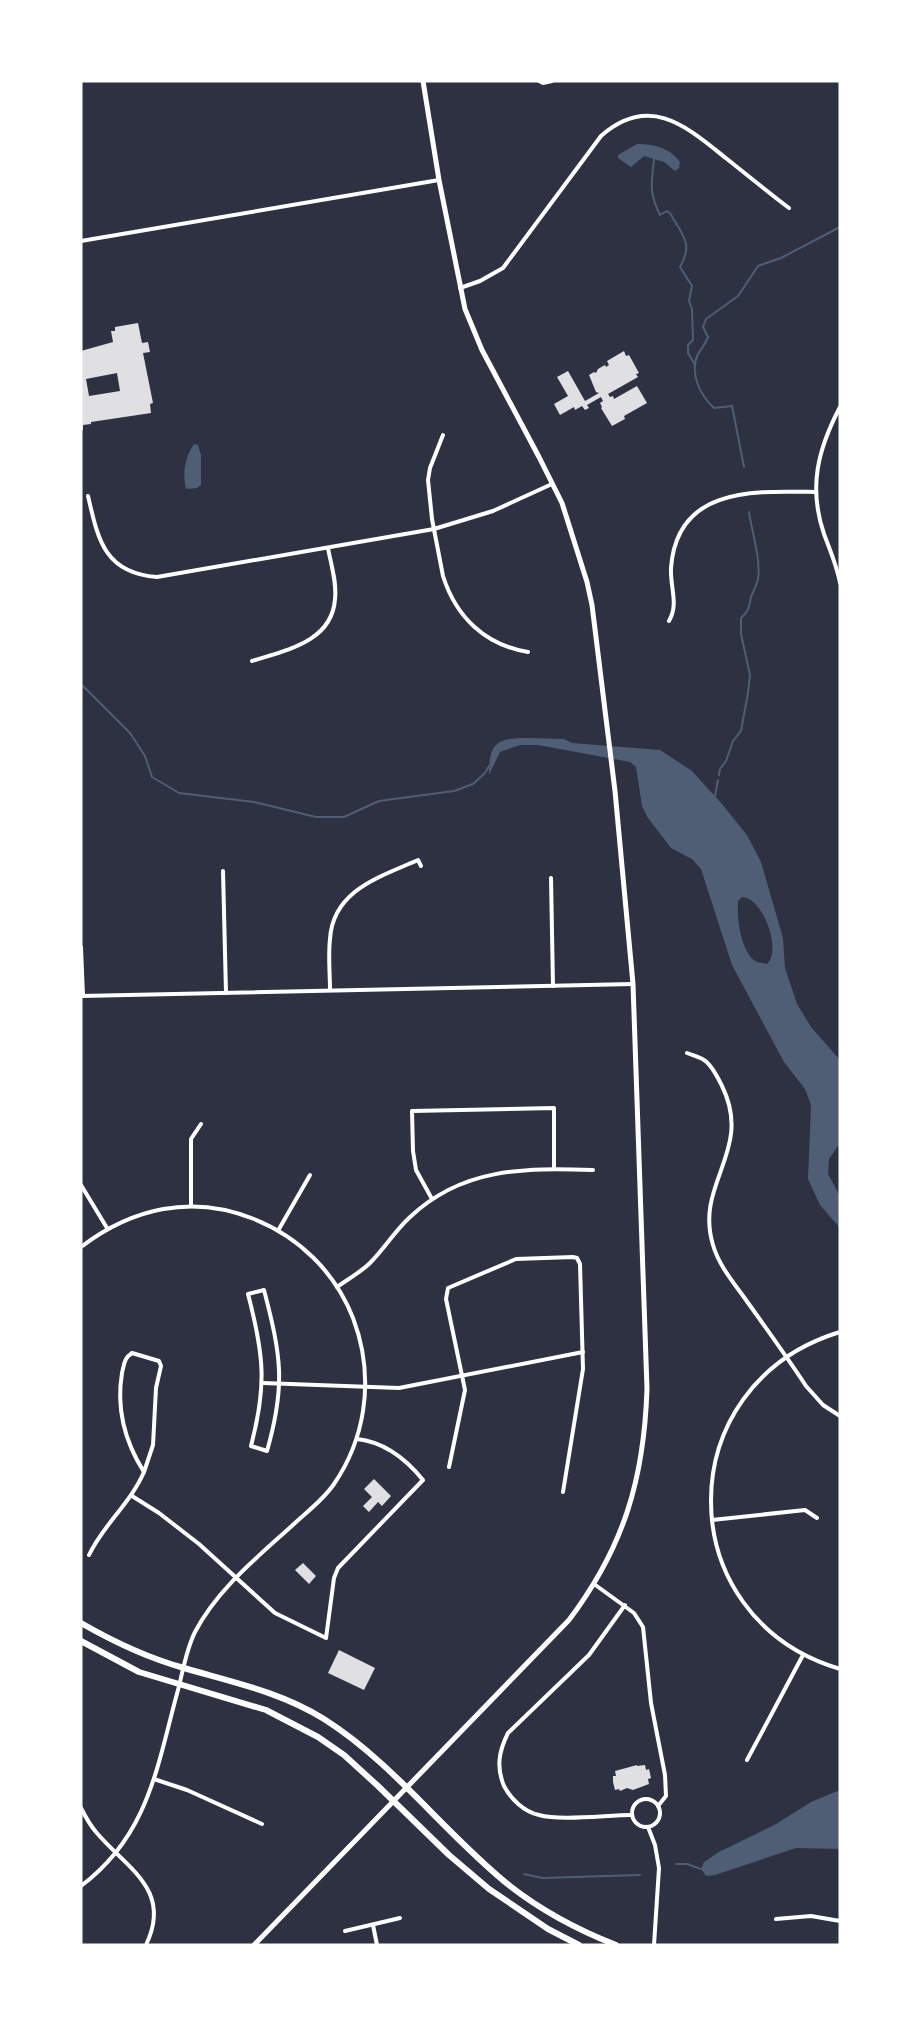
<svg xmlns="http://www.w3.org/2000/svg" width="921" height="2026" font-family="'Source Serif 4',serif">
<rect width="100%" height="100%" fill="#2d3142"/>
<!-- water -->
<g fill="#4f5d75" fill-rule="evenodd">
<path d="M 637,144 C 655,144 670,148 680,162 L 679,168 L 675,171 L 664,162 L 644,156 L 631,167 L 618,158 L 618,155 Z"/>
<path d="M 194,444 L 198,445 L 201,455 L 201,485 L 197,488 L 186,489 C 182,473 185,457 194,444 Z"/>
<path d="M 529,738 L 564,739 L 572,743 L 660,750 L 692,771 L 722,804 L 747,835 L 761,862 L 783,938 L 785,968 L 797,1004 L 811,1027 L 840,1060 L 840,1143 L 829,1159 L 828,1174 L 840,1196 L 840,1228 L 820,1205 L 808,1179 L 811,1105 L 805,1089 L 784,1062 L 732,965 L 701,869 L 692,859 L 671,848 L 648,818 L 642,806 L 636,767 L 630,762 L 538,745 L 520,745 L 500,752 L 489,775 C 489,742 497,738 529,738 ZM 742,897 C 763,897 782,951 767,964 C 764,963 760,963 757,962 C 740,952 737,918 738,901 Z"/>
<path d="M 840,1790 L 840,1849 L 796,1848 L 715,1875 L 706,1876 L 701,1869 L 704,1862 L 719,1852 L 776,1824 L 811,1802 Z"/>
</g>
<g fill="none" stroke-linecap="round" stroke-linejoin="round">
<!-- stream -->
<g stroke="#4f5d75" stroke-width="2">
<path d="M 654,158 C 652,184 648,190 660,215 L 667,211 L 670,213 C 682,235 694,243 680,267 L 692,286 L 689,301 L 692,309 L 693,340 L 688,345 L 688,353 L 694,363"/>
<path d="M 744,467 L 732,406 L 714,408 C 700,395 689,373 698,354 C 702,348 705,344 708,337 L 703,327 L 706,319 L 738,296 L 758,266 L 781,258 L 840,227"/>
<path d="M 81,684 L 130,733 L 145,756 L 152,777 L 179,793 L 254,802 L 316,817 L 344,817 L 379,801 L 454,791 L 473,784 L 485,773 L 489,766"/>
<path d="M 719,775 L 720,769 L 726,761 L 733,741 L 741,731 L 748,693 L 750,675 L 741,634 L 741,618 C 749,611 749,607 751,597 C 753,591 757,585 758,579 C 761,559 752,533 749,512"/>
<path d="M 715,796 L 718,780"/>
<path d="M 676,1864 L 687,1864 L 701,1869"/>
<path d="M 524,1874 L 542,1878 L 640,1875"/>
</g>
</g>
<!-- building -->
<g fill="#e0e0e3" fill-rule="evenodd">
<path d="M 138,323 L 142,343 L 148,342 L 150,352 L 143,353 L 153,403 L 150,404 L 151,413 L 91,422 L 91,424 L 83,425 L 83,430 L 81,430 L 81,351 L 113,342 L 111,331 L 115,331 L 115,327 ZM 117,373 L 120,391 L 89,396 L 86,379 Z"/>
<path d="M 624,351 L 626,356 L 629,355 L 639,373 L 636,374 L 638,377 L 608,394 L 610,397 L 613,396 L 614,399 L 637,386 L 647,403 L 624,416 L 625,419 L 612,426 L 601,408 L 602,407 L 600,403 L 603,401 L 601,397 L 587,405 L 589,408 L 585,410 L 582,406 L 575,410 L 574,407 L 560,415 L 554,404 L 568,396 L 557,377 L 568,371 L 585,401 L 599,393 L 596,392 L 589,375 L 594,372 L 596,373 L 598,369 L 605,365 L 606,367 L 609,365 L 607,361 Z"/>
<path d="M 374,1479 L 391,1496 L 382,1506 L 378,1502 L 369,1512 L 363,1506 L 372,1497 L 364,1489 Z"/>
<path d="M 303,1563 L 316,1576 L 309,1584 L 295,1570 Z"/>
<path d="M 339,1650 L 375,1668 L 364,1690 L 328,1673 Z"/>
<path d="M 637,1765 L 637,1766 L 645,1765 L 646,1770 L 649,1769 L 651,1778 L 648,1779 L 649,1784 L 633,1790 L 627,1788 L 620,1791 L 619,1789 L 615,1790 L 613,1782 L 613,1776 L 616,1776 L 615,1771 Z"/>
</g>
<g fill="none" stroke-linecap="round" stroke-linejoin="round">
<!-- minor -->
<g stroke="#fff" stroke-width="4">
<path d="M 539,81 L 543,83 L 552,81"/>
<path d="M 81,241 L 439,180"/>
<path d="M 460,288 L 480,281 L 503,268 L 601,136 C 650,93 687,127 727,159 C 747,175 768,192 789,208"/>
<path d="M 840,407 C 818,449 808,487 824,534 C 830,550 837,566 840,583"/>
<path d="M 443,435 L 430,468 L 428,480 L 432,519 L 443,576 C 456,617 485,645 528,652"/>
<path d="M 88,496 C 98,539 104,573 157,577 L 434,529 L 493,511 L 552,484"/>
<path d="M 669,621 C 679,604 670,588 671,568 C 677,486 755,491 815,492"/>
<path d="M 252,661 C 286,650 332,642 335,599 C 337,582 331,565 328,548"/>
<path d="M 223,871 L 226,993"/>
<path d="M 551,878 L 553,986"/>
<path d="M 81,947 L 83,996"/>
<path d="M 330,990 C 330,973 328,956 330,939 C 333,890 380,877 418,860 L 421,866"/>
<path d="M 81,996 L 633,984"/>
<path d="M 687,1053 C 692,1055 700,1057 704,1060 C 712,1065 718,1078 722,1086 C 754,1151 694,1183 713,1245 C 719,1266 734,1283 746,1300 C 766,1328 787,1357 806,1386 L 823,1405 L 840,1416"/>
<path d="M 81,1185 L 107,1228"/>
<path d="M 432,1199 L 416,1170 L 413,1151 L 412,1111 L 554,1108 L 554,1169"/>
<path d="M 191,1206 L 191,1139 L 201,1124"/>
<path d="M 279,1229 L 310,1175"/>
<path d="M 81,1247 C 132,1208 192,1194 254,1219 C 299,1237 335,1272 353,1318 C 364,1347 368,1379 363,1411 C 359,1437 349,1462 334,1484 C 324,1499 308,1511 295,1523 C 259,1556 218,1588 195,1632 C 186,1650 183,1671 178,1690 C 157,1766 149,1835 81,1886"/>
<path d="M 337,1287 C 348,1279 361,1272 370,1263 C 384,1249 395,1231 409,1218 C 462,1167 525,1168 593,1170"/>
<path d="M 264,1290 C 281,1355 286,1385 267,1451 L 251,1446 C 267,1385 264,1355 248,1294 Z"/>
<path d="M 840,1332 C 668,1384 668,1618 840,1669"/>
<path d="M 132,1353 L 159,1361 L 161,1366 L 156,1388 L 153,1445 L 144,1472 C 125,1442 116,1409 122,1373 C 124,1365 124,1358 132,1353 Z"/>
<path d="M 263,1383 L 399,1388 L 583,1352"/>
<path d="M 449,1467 L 465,1390 L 446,1299 L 448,1288 L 516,1259 L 573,1257 L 577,1258 L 580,1264 L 583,1369 L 563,1492"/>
<path d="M 132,1496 L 159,1513 L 199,1544 L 275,1613 L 326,1638 L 334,1578 L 338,1568 L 423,1480 C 406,1459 385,1442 357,1439"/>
<path d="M 712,1520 L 805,1510 L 817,1518"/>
<path d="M 89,1555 C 103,1525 130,1504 144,1472"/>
<path d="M 594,1584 L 634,1613 L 643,1627 L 651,1703 L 665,1775 L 666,1796 L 658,1806"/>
<path d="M 625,1605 L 589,1655 L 508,1733 C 499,1751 496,1767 504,1786 C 511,1799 524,1812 539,1815 C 560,1821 607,1815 631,1815"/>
<path d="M 747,1760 L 803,1655"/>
<path d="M 154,1779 L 187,1790 L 262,1824"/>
<circle cx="646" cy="1813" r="14"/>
<path d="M 81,1808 C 85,1816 90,1825 96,1832 C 126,1868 173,1889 146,1945"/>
<path d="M 648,1827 L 655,1845 L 659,1868 L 654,1945"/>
<path d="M 776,1919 L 811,1916 L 840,1921"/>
<path d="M 373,1925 L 377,1945"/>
<path d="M 345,1931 L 400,1918"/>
</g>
<!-- secondary -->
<path stroke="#fff" stroke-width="5" d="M 254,1945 L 569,1620 C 624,1547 644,1479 647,1389 L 633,984 L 615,791 L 592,605 L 587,582 L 562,503 L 539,457 L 482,350 L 465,309 L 439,180 L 423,81"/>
<!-- primary -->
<g stroke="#fff" stroke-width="6">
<path d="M 81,1623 C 114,1642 148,1658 184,1668 C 232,1682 281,1692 324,1719 C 395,1764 445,1834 510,1886 C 542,1911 578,1930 616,1945"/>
<path d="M 81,1641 L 139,1672 L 266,1710 L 318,1737 L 344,1755 L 378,1786 L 449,1855 L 489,1889 L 548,1929 L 579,1945"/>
</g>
</g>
<!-- border -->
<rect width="921" height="2026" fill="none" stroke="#ffffff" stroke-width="165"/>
</svg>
